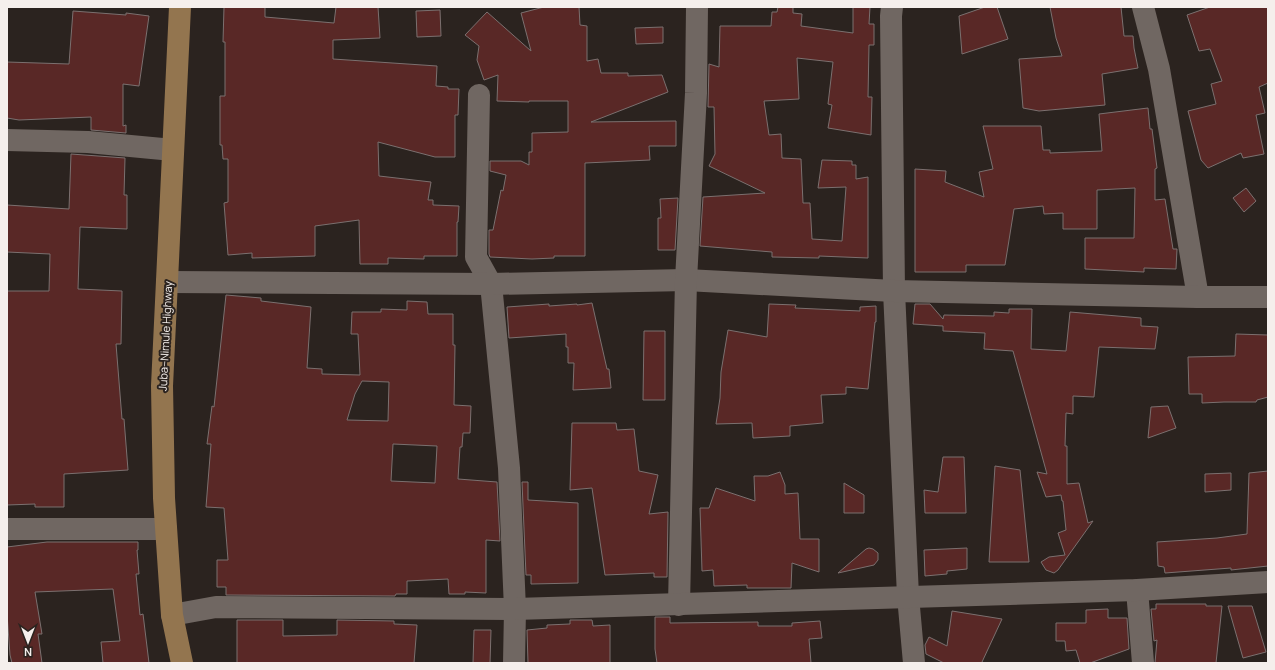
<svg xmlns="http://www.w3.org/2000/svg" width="1275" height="670" font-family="Manrope,sans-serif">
<rect width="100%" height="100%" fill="#2b231f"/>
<!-- building -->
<g fill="#592826" stroke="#7b706f" fill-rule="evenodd">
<path d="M 224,7 L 265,7 L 265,17 L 334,23 L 336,7 L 378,7 L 380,38 L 333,40 L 333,59 L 437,66 L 436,86 L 448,87 L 448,89 L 459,89 L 458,115 L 455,115 L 455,157 L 435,157 L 378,142 L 379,176 L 431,182 L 428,200 L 433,200 L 433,205 L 459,206 L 458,222 L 457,222 L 457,256 L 424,256 L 424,259 L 388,258 L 388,264 L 360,264 L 359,220 L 315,226 L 315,256 L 252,258 L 252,253 L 228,255 L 224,203 L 228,202 L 228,159 L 223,159 L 222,145 L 220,145 L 220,96 L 225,96 L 225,42 L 223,42 Z"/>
<path d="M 544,7 L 579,7 L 580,25 L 587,26 L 587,61 L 598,59 L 601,73 L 628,73 L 628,76 L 662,75 L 668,92 L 591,122 L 676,121 L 676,146 L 649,146 L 650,160 L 585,163 L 585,256 L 554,256 L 554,258 L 532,259 L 490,257 L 489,254 L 489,230 L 493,230 L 501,190 L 503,191 L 506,175 L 490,171 L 490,161 L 521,161 L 529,165 L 529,152 L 532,152 L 532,133 L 568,132 L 568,101 L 529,101 L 529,102 L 497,101 L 498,75 L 484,80 L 477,60 L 479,46 L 465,35 L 487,12 L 531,51 L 521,13 Z"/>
<path d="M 778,7 L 793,7 L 793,13 L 802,14 L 801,26 L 853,33 L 853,7 L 870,7 L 869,24 L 874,24 L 874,45 L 869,45 L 868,97 L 872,97 L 871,135 L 828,128 L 832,105 L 828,104 L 833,62 L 797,58 L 799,99 L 764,101 L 769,135 L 781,134 L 782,158 L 801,159 L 803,203 L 810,203 L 812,239 L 842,241 L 846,187 L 818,188 L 822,160 L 852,161 L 852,165 L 856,165 L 856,179 L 868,177 L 868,258 L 819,256 L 819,258 L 772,257 L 772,252 L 700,246 L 703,197 L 765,193 L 709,166 L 715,154 L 714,107 L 708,107 L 709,64 L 719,67 L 720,26 L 771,26 L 772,12 L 777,12 Z"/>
<path d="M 985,7 L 997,7 L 1008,39 L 962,54 L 959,16 Z"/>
<path d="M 1050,7 L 1121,7 L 1124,36 L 1133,36 L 1134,48 L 1138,68 L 1102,74 L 1105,105 L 1039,111 L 1023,108 L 1019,59 L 1062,56 L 1056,38 Z"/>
<path d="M 1210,7 L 1268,7 L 1268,83 L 1259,87 L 1265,113 L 1256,115 L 1264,154 L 1243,158 L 1241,153 L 1208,168 L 1201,160 L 1188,111 L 1216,104 L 1211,84 L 1222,81 L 1210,49 L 1199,51 L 1187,15 Z"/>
<path d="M 440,10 L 441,36 L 417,37 L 416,11 Z"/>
<path d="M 73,11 L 126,15 L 126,13 L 149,16 L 139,86 L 123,84 L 123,126 L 126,125 L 126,133 L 91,130 L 91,117 L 19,120 L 7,118 L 7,62 L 69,64 Z"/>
<path d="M 663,27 L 663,43 L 636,44 L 635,28 Z"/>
<path d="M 1148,108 L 1150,129 L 1152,129 L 1157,168 L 1155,169 L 1155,200 L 1165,199 L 1173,249 L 1177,249 L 1176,269 L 1144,268 L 1144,272 L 1085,269 L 1085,238 L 1134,238 L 1135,188 L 1097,190 L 1097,229 L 1063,229 L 1063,213 L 1044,214 L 1043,206 L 1014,209 L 1005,265 L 966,265 L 966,272 L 915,272 L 915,169 L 946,171 L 945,182 L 984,197 L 979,172 L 993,169 L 983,126 L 1041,126 L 1043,150 L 1050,150 L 1050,153 L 1102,151 L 1099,114 Z"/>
<path d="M 71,154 L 125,158 L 124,195 L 127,195 L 127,229 L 80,227 L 78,289 L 122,291 L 121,344 L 116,344 L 122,419 L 124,419 L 128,470 L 64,474 L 64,507 L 35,507 L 35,504 L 7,505 L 7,291 L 49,291 L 50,254 L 7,252 L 7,205 L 69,209 Z"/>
<path d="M 1246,188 L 1256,201 L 1244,212 L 1233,198 Z"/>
<path d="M 678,198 L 675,250 L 658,250 L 658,218 L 661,218 L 660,199 Z"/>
<path d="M 226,295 L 261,298 L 261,301 L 311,307 L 307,368 L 322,369 L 322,374 L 360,375 L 358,334 L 351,334 L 352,312 L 381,312 L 381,309 L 407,310 L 407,301 L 427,302 L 428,314 L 453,314 L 453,345 L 455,345 L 454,405 L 471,406 L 470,433 L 463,433 L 462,447 L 460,447 L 458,479 L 497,482 L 500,541 L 486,540 L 486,593 L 465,592 L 465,594 L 449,594 L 448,579 L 407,581 L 407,594 L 396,594 L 395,596 L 226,595 L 226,587 L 217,587 L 217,560 L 228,560 L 224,508 L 206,507 L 211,444 L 207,444 L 212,406 L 214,407 ZM 362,381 L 389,382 L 388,421 L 347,420 L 355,394 ZM 393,444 L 437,446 L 435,483 L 391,481 Z"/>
<path d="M 592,303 L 607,369 L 609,369 L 611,388 L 573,390 L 574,363 L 568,363 L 568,347 L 566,347 L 566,334 L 509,338 L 507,307 L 549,304 L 549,306 L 577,304 L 577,305 Z"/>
<path d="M 769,304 L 796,305 L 795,308 L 860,311 L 860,307 L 876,306 L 876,322 L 875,322 L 868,389 L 846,387 L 846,394 L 821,395 L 823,423 L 790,426 L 790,436 L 753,438 L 752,423 L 716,424 L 720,398 L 721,372 L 728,330 L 767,337 Z"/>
<path d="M 915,304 L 930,304 L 943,319 L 944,315 L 994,316 L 994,312 L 1009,313 L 1009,309 L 1032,309 L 1031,349 L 1066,351 L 1070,312 L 1141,318 L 1141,326 L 1158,327 L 1155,349 L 1099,347 L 1094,397 L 1073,396 L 1073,414 L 1066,413 L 1065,446 L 1067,446 L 1067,484 L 1079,483 L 1088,523 L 1093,521 L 1058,570 L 1054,573 L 1046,570 L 1041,562 L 1049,557 L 1065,555 L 1058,533 L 1066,530 L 1063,501 L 1062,501 L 1061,495 L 1046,497 L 1037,472 L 1047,474 L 1013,351 L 984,349 L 985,333 L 943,331 L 943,326 L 913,324 Z"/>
<path d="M 644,331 L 665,331 L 665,400 L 643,400 Z"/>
<path d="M 1236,334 L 1268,335 L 1268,397 L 1257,400 L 1256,402 L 1224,402 L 1202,403 L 1202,394 L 1189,394 L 1188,357 L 1235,356 Z"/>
<path d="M 1168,406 L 1176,428 L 1148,438 L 1151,407 Z"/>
<path d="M 572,423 L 616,423 L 617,430 L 634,429 L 639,471 L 658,475 L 649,514 L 668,512 L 667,577 L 654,577 L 654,573 L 605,575 L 592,488 L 570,490 Z"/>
<path d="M 943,457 L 964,457 L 966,513 L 925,513 L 924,490 L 938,492 Z"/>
<path d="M 995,466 L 1020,470 L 1029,562 L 989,562 Z"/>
<path d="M 1268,471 L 1268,566 L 1240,569 L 1231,570 L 1231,568 L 1165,573 L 1164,567 L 1158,566 L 1157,542 L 1217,538 L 1247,534 L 1249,473 Z"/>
<path d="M 780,472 L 785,485 L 785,494 L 798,493 L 800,539 L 819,539 L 819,572 L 792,563 L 791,588 L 747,588 L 747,585 L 714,586 L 713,570 L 702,571 L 700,508 L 709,508 L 716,488 L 755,501 L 754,476 L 768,476 Z"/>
<path d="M 1231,473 L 1231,490 L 1205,492 L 1205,474 Z"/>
<path d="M 522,482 L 528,482 L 528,500 L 578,503 L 578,583 L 531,584 L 531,575 L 526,575 Z"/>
<path d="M 844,483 L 864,495 L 864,513 L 844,513 Z"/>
<path d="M 47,542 L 138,542 L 138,550 L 137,550 L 139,574 L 136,574 L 140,615 L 143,614 L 149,663 L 103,663 L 101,642 L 120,641 L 113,589 L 35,592 L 42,634 L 38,634 L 42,663 L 12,663 L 10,655 L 7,614 L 7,547 Z"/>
<path d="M 869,548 L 873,549 L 878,553 L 878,560 L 874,565 L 838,573 L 866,549 Z"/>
<path d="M 967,548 L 967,569 L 947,571 L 947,574 L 925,576 L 924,550 Z"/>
<path d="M 1156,604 L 1206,604 L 1206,606 L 1222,606 L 1216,663 L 1155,663 L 1157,640 L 1154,641 L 1151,609 L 1156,609 Z"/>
<path d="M 1228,606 L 1252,606 L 1266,652 L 1243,658 Z"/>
<path d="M 1108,609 L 1108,618 L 1127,618 L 1129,649 L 1090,663 L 1080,663 L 1076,650 L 1066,651 L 1065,641 L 1056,641 L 1056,623 L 1086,623 L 1086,610 Z"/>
<path d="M 952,611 L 1002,619 L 982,662 L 984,663 L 944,663 L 926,654 L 925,645 L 929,637 L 947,646 Z"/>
<path d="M 655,617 L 670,617 L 670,623 L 758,622 L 758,626 L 792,626 L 792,623 L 820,621 L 822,638 L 809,639 L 811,663 L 657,663 L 655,649 Z"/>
<path d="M 237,620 L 283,620 L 283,636 L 337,635 L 337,620 L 394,621 L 394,624 L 417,625 L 414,663 L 237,663 Z"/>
<path d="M 570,620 L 592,620 L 593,626 L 610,625 L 610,663 L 528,663 L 527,630 L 547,628 L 547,625 L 570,624 Z"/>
<path d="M 474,630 L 491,630 L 490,663 L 473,663 Z"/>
</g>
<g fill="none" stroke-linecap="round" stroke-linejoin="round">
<!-- minor -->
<g stroke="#706762" stroke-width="22">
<path d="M 892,7 L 891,16 L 894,291 L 908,596 L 914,663"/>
<path d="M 1143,7 L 1159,69 L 1198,297"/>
<path d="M 479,95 L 476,257 L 491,284 L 509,468 L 515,609 L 514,663"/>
<path d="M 7,140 L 88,142 L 173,150"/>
<path d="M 167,282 L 491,284 L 686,280 L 894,291 L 1198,297 L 1268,297"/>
<path d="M 7,529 L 166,529"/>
<path d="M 1137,590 L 1143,663"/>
<path d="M 679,605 L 686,280 L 696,93 L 697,7"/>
<path d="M 172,615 L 216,607 L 515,609 L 1137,590 L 1268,582"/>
</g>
<!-- primary -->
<path stroke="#93754f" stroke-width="22" d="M 180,7 L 162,386 L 164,498 L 172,615 L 182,663"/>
</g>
<g text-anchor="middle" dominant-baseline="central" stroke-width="4" stroke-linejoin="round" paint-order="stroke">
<!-- street labels -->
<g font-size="11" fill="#f5efec" stroke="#2b231f">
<text transform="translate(165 336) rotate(-87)">Juba–Nimule Highway</text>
</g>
</g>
<!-- border -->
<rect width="1275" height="670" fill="none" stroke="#f5efec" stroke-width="16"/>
<!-- north arrow -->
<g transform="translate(28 642) rotate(180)" stroke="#2b231f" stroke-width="3" paint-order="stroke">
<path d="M0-3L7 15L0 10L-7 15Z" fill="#f5efec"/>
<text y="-6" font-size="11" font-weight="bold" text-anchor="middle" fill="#f5efec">N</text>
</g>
</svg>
